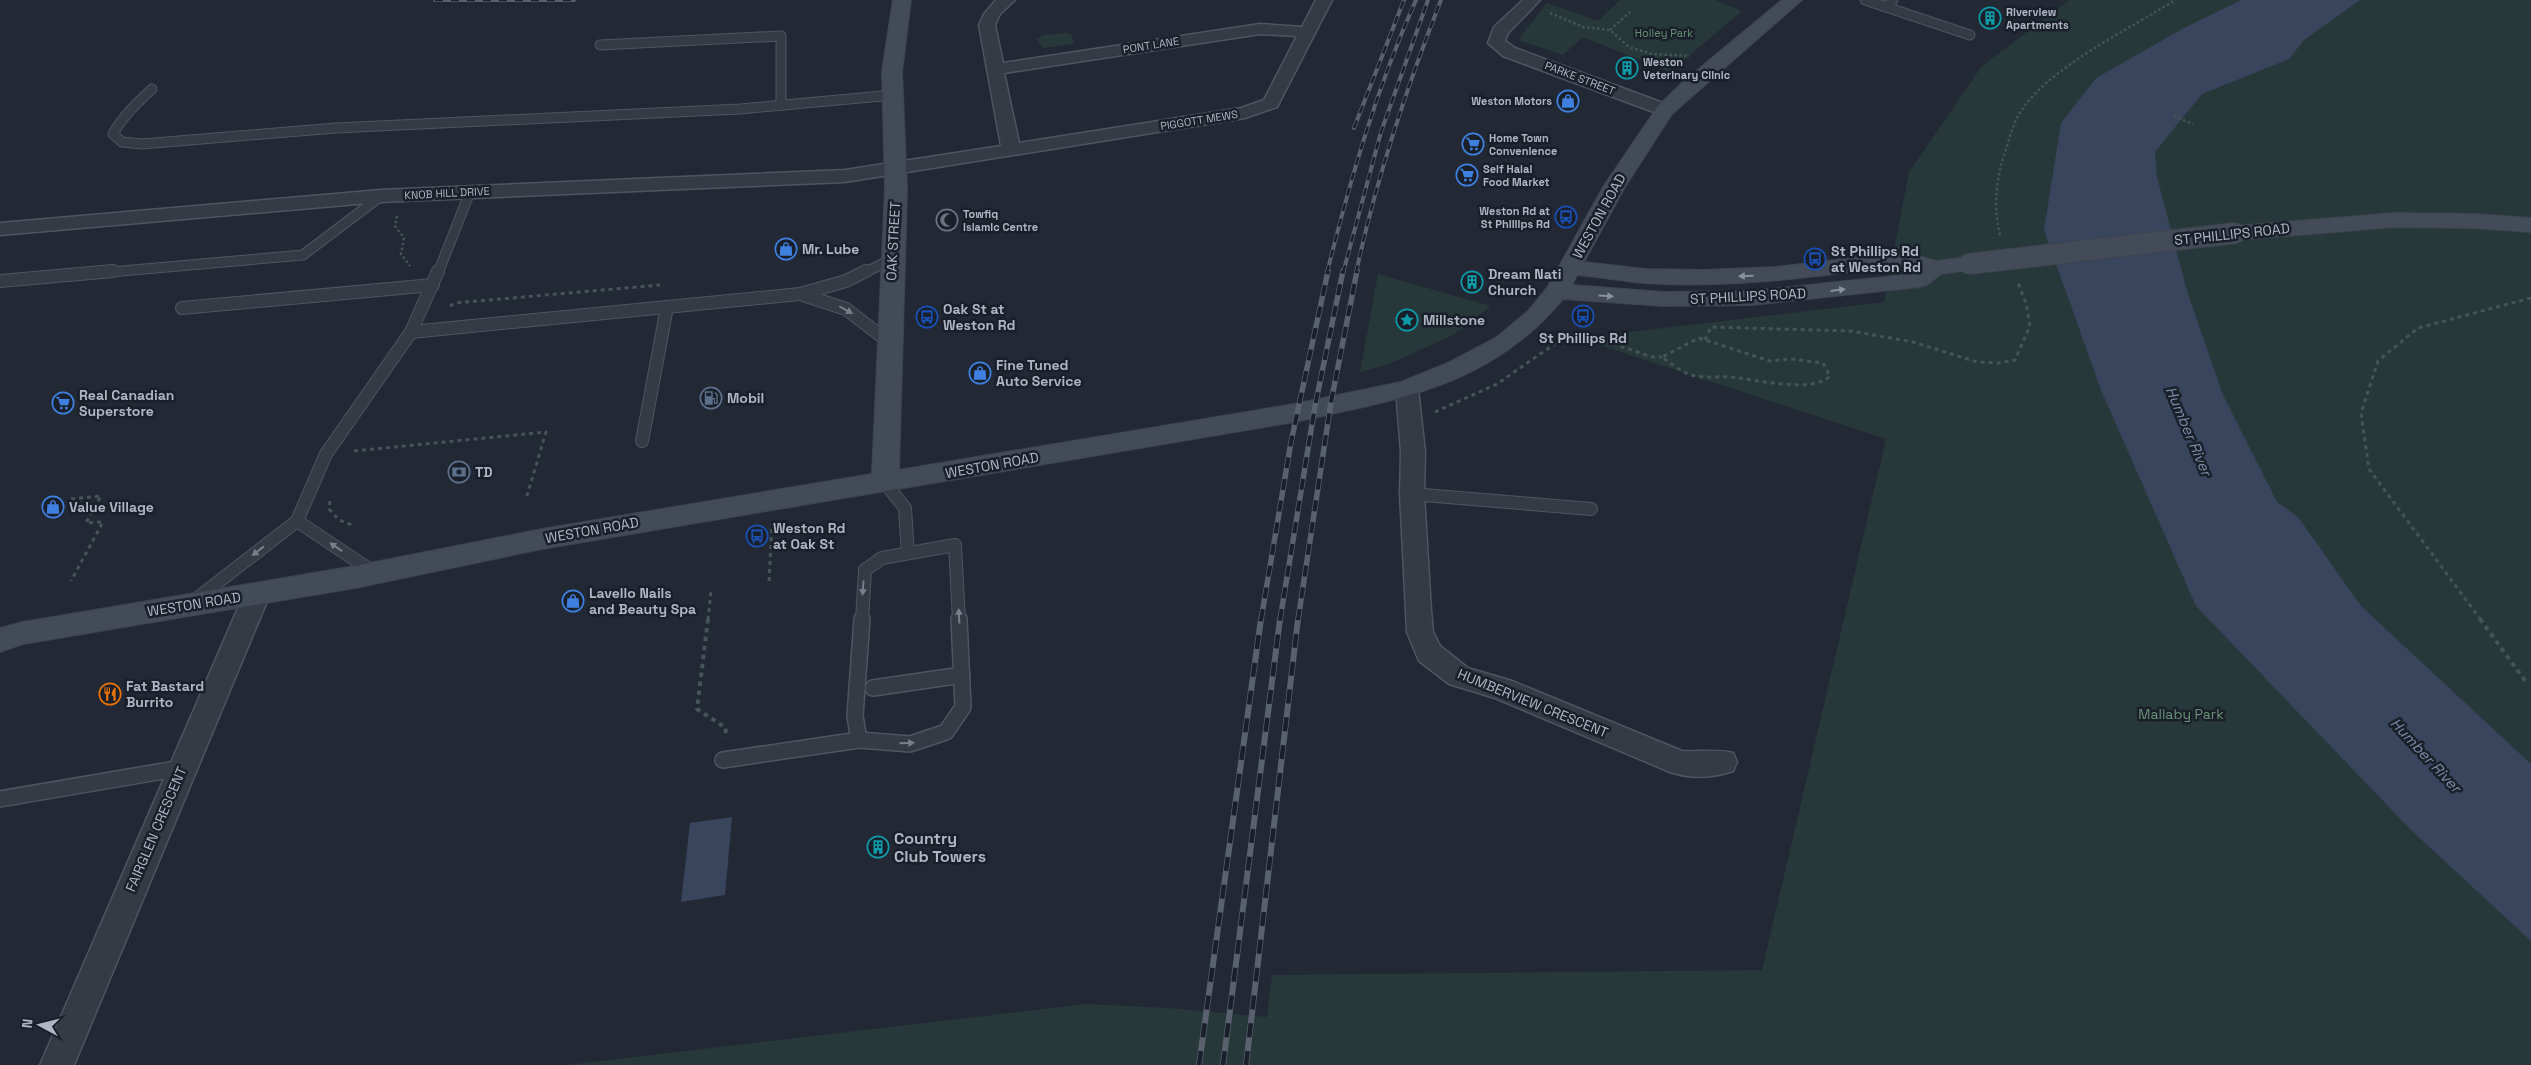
<svg xmlns="http://www.w3.org/2000/svg" width="2531" height="1065" font-family="'Space Grotesk',sans-serif">
<rect width="100%" height="100%" fill="#222834"/>
<!-- green -->
<g fill="#27383a">
<path d="M 1620,0 L 1716,0 L 1742,11 L 1670,72 L 1583,37 L 1563,55 L 1518,40 L 1547,3 L 1598,21 Z"/>
<path d="M 2069,0 L 2531,0 L 2531,1065 L 567,1065 L 1086,1004 L 1168,1008 L 1267,1017 L 1272,975 L 1762,970 L 1886,439 L 1578,338 L 1884,302 L 1909,172 L 1982,66 Z"/>
<path d="M 1066,33 L 1071,34 L 1074,42 L 1073,44 L 1043,48 L 1036,39 L 1043,35 Z"/>
<path d="M 1378,274 L 1491,306 L 1451,336 L 1389,364 L 1360,372 Z"/>
</g>
<!-- water -->
<g fill="#38455d">
<path d="M 2241,0 L 2360,0 L 2304,40 L 2289,59 L 2202,94 L 2155,152 L 2157,177 L 2187,291 L 2223,395 L 2277,502 L 2298,517 L 2361,606 L 2531,764 L 2531,941 L 2411,830 L 2196,606 L 2101,390 L 2044,230 L 2061,123 L 2096,78 L 2184,28 Z"/>
<path d="M 732,817 L 725,895 L 681,902 L 690,823 Z"/>
</g>
<g fill="none" stroke-linecap="round" stroke-linejoin="round">
<!-- lane-far2 casing -->
<g stroke="#4f5560" stroke-width="11">
<g id="lane-far2">
<path d="M 1865,0 L 1886,7 L 1893,0"/>
<path d="M 1886,7 L 1970,35"/>
<path d="M 600,45 L 781,36 L 781,105"/>
<path d="M 152,89 C 137,103 123,116 113,134 L 122,142 L 142,144 L 336,128 L 740,109 L 893,95"/>
<path d="M 99,273 L 303,255 L 381,196"/>
<path d="M 438,273 L 470,192"/>
<path d="M 864,273 L 892,259"/>
</g>
</g>
<!-- lane-far1 casing -->
<g stroke="#4f5560" stroke-width="14">
<g id="lane-far1">
<path d="M 0,281 L 113,271"/>
<path d="M 803,295 L 846,309 L 889,342"/>
<path d="M 182,308 L 433,285"/>
<path d="M 411,332 L 800,294 L 846,281 L 866,271"/>
<path d="M 642,441 L 667,307"/>
<path d="M 885,483 L 905,508 L 908,553"/>
<path d="M 1412,494 L 1591,509"/>
<path d="M 297,521 L 375,573"/>
<path d="M 195,600 L 297,521 L 326,454 L 411,332 L 438,271"/>
<path d="M 862,620 L 865,570 L 882,558 L 955,545 L 959,620"/>
</g>
</g>
<!-- lane casing -->
<g stroke="#4f5560" stroke-width="18">
<g id="lane">
<path d="M 873,688 L 962,675"/>
<path d="M 859,740 L 855,716 L 862,619"/>
<path d="M 859,740 L 910,744 L 946,732 L 963,707 L 959,619"/>
<path d="M 723,760 L 859,740"/>
<path d="M 0,799 L 181,768"/>
</g>
</g>
<!-- street casing -->
<g stroke="#4f5560" stroke-width="3">
<g id="street">
<path d="M 996,0 L 1015,0 L 1000,14 L 995,25 L 1003,63 L 1260,24 L 1302,27 L 1316,0 L 1332,0 L 1277,107 L 1245,118 L 845,182 L 381,202 L 0,235 L 0,223 L 381,190 L 845,170 L 1001,146 L 979,25 L 984,14 ZM 1260,34 L 1297,36 L 1264,100 L 1241,108 L 1019,143 L 1004,73 Z"/>
<path d="M 1523,0 L 1540,0 L 1508,33 L 1505,41 L 1515,48 L 1671,106 L 1674,110 L 1671,114 L 1659,114 L 1503,56 L 1488,43 L 1494,27 Z"/>
<path d="M 1407,382 L 1415,384 L 1418,389 L 1425,452 L 1424,494 L 1431,610 L 1433,632 L 1440,646 L 1468,668 L 1512,681 L 1682,751 C 1698,752 1720,749 1733,753 L 1737,762 L 1733,771 C 1712,778 1691,779 1670,772 L 1495,698 L 1449,684 L 1419,661 L 1407,632 L 1400,494 L 1401,452 L 1396,389 L 1399,384 Z"/>
<path d="M 257,584 L 266,587 L 270,594 L 74,1065 L 40,1065 L 244,594 L 248,587 Z"/>
</g>
</g>
<!-- secondary casing -->
<g stroke="#3e444f" stroke-width="2">
<g id="secondary">
<path d="M 893,0 L 911,0 L 902,72 L 907,190 L 899,470 L 1294,404 L 1401,382 L 1450,362 L 1497,337 L 1528,311 L 1547,288 L 1603,187 L 1658,106 L 1683,82 L 1782,0 L 1802,0 L 1672,114 L 1625,187 L 1584,262 L 1645,269 L 1704,270 L 1776,267 L 1903,252 L 1936,261 L 1968,257 L 1976,259 L 1979,264 L 1976,269 L 1941,274 L 1927,285 L 1919,287 L 1752,305 L 1664,306 L 1563,299 C 1490,387 1399,399 1294,422 L 542,549 L 355,588 L 23,644 L 0,652 L 0,628 L 23,622 L 355,566 L 542,529 L 872,474 L 885,190 L 882,72 ZM 1902,266 L 1918,270 L 1913,274 L 1752,291 L 1664,292 L 1572,285 L 1577,275 C 1600,277 1623,281 1645,283 C 1731,289 1817,276 1902,266 Z"/>
<path d="M 2394,213 L 2474,214 L 2531,218 L 2531,232 L 2474,228 L 2394,227 L 2236,240 L 2228,238 L 2225,233 L 2228,228 L 2236,226 Z"/>
</g>
</g>
<!-- path-far2 -->
<g stroke="#455457" stroke-width="2.5" stroke-dasharray="2.5 2.5" stroke-linecap="butt">
<path d="M 1550,13 L 1583,27 L 1610,30 L 1629,47 L 1652,54 L 1690,56"/>
<path d="M 1610,30 L 1630,12"/>
<path d="M 2174,116 L 2193,124"/>
<path d="M 397,216 L 395,226 L 404,238 L 401,254 L 410,266"/>
<path d="M 2000,235 C 1993,205 1996,178 2006,149 C 2010,137 2013,125 2019,114 C 2047,68 2130,29 2175,0"/>
</g>
<!-- path-far1 -->
<g stroke="#455457" stroke-width="3" stroke-dasharray="4 4" stroke-linecap="butt">
<path d="M 450,306 L 455,303 L 660,285"/>
<path d="M 1699,338 L 1770,361 L 1791,359 L 1823,363 L 1830,376 C 1812,394 1753,379 1731,377 C 1717,376 1702,379 1688,374 C 1679,370 1670,363 1662,357 Z"/>
<path d="M 1705,340 L 1711,327 L 1851,331 L 1913,342 L 1977,362 L 1998,363 L 2015,360 L 2030,326 L 2026,303 L 2018,283"/>
<path d="M 1435,412 L 1497,384 L 1566,336 L 1599,339 L 1652,357 L 1662,357"/>
<path d="M 354,451 L 546,432 L 526,499"/>
<path d="M 71,499 L 101,496 L 86,523 L 103,522 L 71,581"/>
<path d="M 330,501 L 329,509 L 339,520 L 355,526"/>
<path d="M 769,581 L 772,524"/>
<path d="M 708,620 L 711,591"/>
<path d="M 2481,620 L 2369,469 L 2361,413 L 2378,361 L 2418,328 L 2531,298"/>
</g>
<!-- path -->
<g stroke="#455457" stroke-width="4" stroke-dasharray="4.5 4.5" stroke-linecap="butt">
<path d="M 708,619 L 697,709 L 726,728 L 725,738"/>
<path d="M 2480,619 L 2526,682"/>
</g>
<!-- lane-far2 -->
<use href="#lane-far2" stroke="#353b45" stroke-width="9"/>
<!-- lane-far1 -->
<use href="#lane-far1" stroke="#353b45" stroke-width="12"/>
<!-- lane -->
<use href="#lane" stroke="#353b45" stroke-width="15"/>
<!-- street -->
<use href="#street" fill="#353b45" fill-rule="evenodd"/>
<!-- secondary -->
<use href="#secondary" fill="#434a58" fill-rule="evenodd"/>
<!-- rail-far2 casing -->
<g stroke="#59606e" stroke-width="4">
<g id="rail-far2">
<path d="M 435,0 L 574,0"/>
<path d="M 1354,128 L 1404,0"/>
<path d="M 1327,273 C 1350,180 1377,87 1416,0"/>
<path d="M 1343,273 L 1381,132 L 1428,0"/>
<path d="M 1356,273 C 1376,179 1406,89 1441,0"/>
</g>
</g>
<!-- rail-far1 casing -->
<g stroke="#59606e" stroke-width="5.5">
<g id="rail-far1">
<path d="M 1261,620 L 1291,442 L 1328,271"/>
<path d="M 1280,620 L 1315,406 L 1343,271"/>
<path d="M 1298,620 L 1331,402 L 1357,271"/>
</g>
</g>
<!-- rail casing -->
<g stroke="#59606e" stroke-width="6">
<g id="rail">
<path d="M 1199,1065 L 1261,619"/>
<path d="M 1223,1065 L 1280,619"/>
<path d="M 1246,1065 L 1298,619"/>
</g>
</g>
<!-- rail-far2 -->
<use href="#rail-far2" stroke="#1a202a" stroke-width="2.5" stroke-dasharray="8" stroke-linecap="butt"/>
<!-- rail-far1 -->
<use href="#rail-far1" stroke="#1a202a" stroke-width="4" stroke-dasharray="11" stroke-linecap="butt"/>
<!-- rail -->
<use href="#rail" stroke="#1a202a" stroke-width="4.5" stroke-dasharray="14" stroke-linecap="butt"/>
<!-- secondary-bridge casing -->
<g stroke="#3e444f" stroke-width="22" stroke-linecap="butt">
<path id="secondary-bridge" d="M 1968,264 L 2236,233"/>
</g>
<!-- secondary-bridge -->
<use href="#secondary-bridge" stroke="#434a58" stroke-width="20"/>
</g>
<!-- one-way arrows -->
<defs><path id="oneway-solid" d="M-6-.8H1V-3.2L6.5 0L1 3.2V.8H-6Z" transform="scale(1.25)"/></defs>
<g fill="#89909d">
<use href="#oneway-solid" transform="translate(1746 276) rotate(178)"/>
<use href="#oneway-solid" transform="translate(1838 290) rotate(-7)"/>
<use href="#oneway-solid" transform="translate(1606 296) rotate(4)"/>
</g>
<g fill="#787e8a">
<use href="#oneway-solid" transform="translate(846 310) rotate(28)"/>
<use href="#oneway-solid" transform="translate(336 547) rotate(-146)"/>
<use href="#oneway-solid" transform="translate(258 551) rotate(142)"/>
<use href="#oneway-solid" transform="translate(863 588) rotate(94)"/>
<use href="#oneway-solid" transform="translate(959 616) rotate(-93)"/>
<use href="#oneway-solid" transform="translate(907 743) rotate(-2)"/>
</g>
<!-- icons -->
<defs>
<g id="building-ring" transform="scale(1.125)"><circle r="9.5" fill="#1a202a" stroke="#0f9aa8" stroke-width="1.5"/><path d="M-4-6H4V6H1V3H-1V6H-4ZM-2.5-4.3h1.7v1.8h-1.7ZM.8-4.3h1.7v1.8H.8ZM-2.5-1h1.7V.8h-1.7ZM.8-1h1.7V.8H.8Z" fill="#0f9aa8"/></g>
<g id="shop-ring" transform="scale(1.125)"><circle r="9.5" fill="#1a202a" stroke="#3f7fe0" stroke-width="1.5"/><path d="M-5-2.5h2.3a2.7 3.5 0 0 1 5.4 0H5L5.5 6h-11ZM-1.5-2.5h3a1.5 2.3 0 0 0-3 0Z" fill="#3f7fe0"/></g>
<g id="supermarket-ring" transform="scale(1.125)"><circle r="9.5" fill="#1a202a" stroke="#3f7fe0" stroke-width="1.5"/><path d="M-6-5.5h2.5l.6 2H6L4.5 2H-2.5L-4.4-4H-6ZM-1.5 3.2a1.3 1.3 0 1 0 .1 0ZM3 3.2a1.3 1.3 0 1 0 .1 0Z" fill="#3f7fe0"/></g>
<g id="bus-ring" transform="scale(1.125)"><circle r="9.5" fill="#1a202a" stroke="#1a4fb4" stroke-width="1.5"/><path d="M-5-6H5V4H4V6H2V4H-2V6H-4V4H-5ZM-3.5-4V0h7V-4ZM-3.5 1.2v1.5H-2V1.2ZM2 1.2v1.5H3.5V1.2Z" fill="#1a4fb4"/></g>
<g id="mosque-ring" transform="scale(1.125)"><circle r="9.5" fill="#1a202a" stroke="#6b7280" stroke-width="1.5"/><path d="M3.5-4.9A6 6 0 1 0 3.5 4.9A5 5 0 1 1 3.5-4.9Z" fill="#6b7280"/></g>
<g id="sight-ring" transform="scale(1.125)"><circle r="9.5" fill="#1a202a" stroke="#0f9aa8" stroke-width="1.5"/><path d="M0-6L1.8-2.2L6-1.7L2.9 1.2L3.7 5.4L0 3.3L-3.7 5.4L-2.9 1.2L-6-1.7L-1.8-2.2Z" fill="#0f9aa8"/></g>
<g id="fuel-ring" transform="scale(1.125)"><circle r="9.5" fill="#1a202a" stroke="#5c6f8a" stroke-width="1.5"/><path d="M-5.5-6h7V0h2V4h1.3V-2.5L3-4.5l.8-.8L6-3V5H2.5V1h-1V6h-7ZM-4.2-4.7v3.2H.2V-4.7Z" fill="#5c6f8a"/></g>
<g id="bank-ring" transform="scale(1.125)"><circle r="9.5" fill="#1a202a" stroke="#5c6f8a" stroke-width="1.5"/><path d="M-6-4H6V4H-6ZM0-2.3a2.3 2.3 0 1 0 0 4.6a2.3 2.3 0 1 0 0-4.6Z" fill="#5c6f8a"/></g>
<g id="restaurant-ring" transform="scale(1.125)"><circle r="9.5" fill="#1a202a" stroke="#e8710a" stroke-width="1.5"/><path d="M-5-6h1v4h1v-4h1v4h1v-4h1v5L-1.5 .5V6h-2V.5L-5-1ZM5-6V6H3V1.5H1.5Q1.5-4 5-6Z" fill="#e8710a"/></g>
</defs>
<g fill-rule="evenodd">
<use href="#building-ring" x="1990" y="18"/>
<use href="#building-ring" x="1627" y="68"/>
<use href="#shop-ring" x="1568" y="101"/>
<use href="#supermarket-ring" x="1473" y="144"/>
<use href="#supermarket-ring" x="1467" y="175"/>
<use href="#bus-ring" x="1566" y="217"/>
<use href="#mosque-ring" x="947" y="220"/>
<use href="#shop-ring" x="786" y="249"/>
<use href="#bus-ring" x="1815" y="259"/>
<use href="#building-ring" x="1472" y="282"/>
<use href="#bus-ring" x="1583" y="316"/>
<use href="#bus-ring" x="927" y="317"/>
<use href="#sight-ring" x="1407" y="320"/>
<use href="#shop-ring" x="980" y="373"/>
<use href="#fuel-ring" x="711" y="398"/>
<use href="#supermarket-ring" x="63" y="403"/>
<use href="#bank-ring" x="459" y="472"/>
<use href="#shop-ring" x="53" y="507"/>
<use href="#bus-ring" x="757" y="536"/>
<use href="#shop-ring" x="573" y="601"/>
<use href="#restaurant-ring" x="110" y="694"/>
<use href="#building-ring" x="878" y="847"/>
</g>
<g text-anchor="middle" dominant-baseline="central" stroke-width="5" stroke-linejoin="round" paint-order="stroke">
<!-- far-poi labels -->
<g font-size="11" font-weight="bold" fill="#afb5c2" stroke="#1a202a" text-anchor="start">
<text x="2006" y="12">Riverview<tspan x="2006" dy="13">Apartments</tspan></text>
<text x="1643" y="62">Weston<tspan x="1643" dy="13">Veterinary Clinic</tspan></text>
<text x="1552" y="101" text-anchor="end">Weston Motors</text>
<text x="1489" y="138">Home Town<tspan x="1489" dy="13">Convenience</tspan></text>
<text x="1483" y="169">Seif Halal<tspan x="1483" dy="13">Food Market</tspan></text>
<text x="1550" y="211" text-anchor="end">Weston Rd at<tspan x="1550" dy="13">St Phillips Rd</tspan></text>
<text x="963" y="214">Towfiq<tspan x="963" dy="13">Islamic Centre</tspan></text>
</g>
<!-- far-park labels -->
<g font-size="11" fill="#699075" stroke="#1a202a">
<text x="1664" y="33">Holley Park</text>
</g>
<!-- far-street labels -->
<g font-size="11" fill="#afb5c2" stroke="#1a202a">
<text transform="translate(1151 45) rotate(-9)">PONT LANE</text>
<text transform="translate(1580 78) rotate(21)">PARKE STREET</text>
<text transform="translate(1199 120) rotate(-9)">PIGGOTT MEWS</text>
<text transform="translate(447 193) rotate(-3)">KNOB HILL DRIVE</text>
</g>
<!-- street labels -->
<g font-size="14" fill="#afb5c2" stroke="#1a202a">
<text transform="translate(1599 216) rotate(-61)">WESTON ROAD</text>
<text transform="translate(2232 234) rotate(-6)">ST PHILLIPS ROAD</text>
<text transform="translate(893 241) rotate(-87)">OAK STREET</text>
<text transform="translate(1748 296) rotate(-3)">ST PHILLIPS ROAD</text>
<text transform="translate(992 465) rotate(-10)">WESTON ROAD</text>
<text transform="translate(592 530) rotate(-10)">WESTON ROAD</text>
<text transform="translate(194 604) rotate(-9)">WESTON ROAD</text>
<text transform="translate(1533 703) rotate(22)">HUMBERVIEW CRESCENT</text>
<text transform="translate(156 829) rotate(-67)">FAIRGLEN CRESCENT</text>
</g>
<!-- poi labels -->
<g font-size="14" font-weight="bold" fill="#afb5c2" stroke="#1a202a" text-anchor="start">
<text x="802" y="249">Mr. Lube</text>
<text x="1831" y="251">St Phillips Rd<tspan x="1831" dy="16">at Weston Rd</tspan></text>
<text x="1488" y="274">Dream Nati<tspan x="1488" dy="16">Church</tspan></text>
<text x="943" y="309">Oak St at<tspan x="943" dy="16">Weston Rd</tspan></text>
<text x="1423" y="320">Millstone</text>
<text x="1583" y="338" text-anchor="middle">St Phillips Rd</text>
<text x="996" y="365">Fine Tuned<tspan x="996" dy="16">Auto Service</tspan></text>
<text x="79" y="395">Real Canadian<tspan x="79" dy="16">Superstore</tspan></text>
<text x="727" y="398">Mobil</text>
<text x="475" y="472">TD</text>
<text x="69" y="507">Value Village</text>
<text x="773" y="528">Weston Rd<tspan x="773" dy="16">at Oak St</tspan></text>
<text x="589" y="593">Lavello Nails<tspan x="589" dy="16">and Beauty Spa</tspan></text>
<text x="126" y="686">Fat Bastard<tspan x="126" dy="16">Burrito</tspan></text>
</g>
<!-- park labels -->
<g font-size="14" fill="#699075" stroke="#1a202a">
<text x="2181" y="714">Mallaby Park</text>
</g>
<!-- water labels -->
<g font-size="15" font-style="italic" fill="#7a8aa8" stroke="#1a202a">
<text transform="translate(2189 431) rotate(67)">Humber River</text>
<text transform="translate(2426 755) rotate(47)">Humber River</text>
</g>
<!-- near-poi labels -->
<g font-size="16" font-weight="bold" fill="#afb5c2" stroke="#1a202a" text-anchor="start">
<text x="894" y="838">Country<tspan x="894" dy="18">Club Towers</tspan></text>
</g>
</g>
<!-- north arrow -->
<g transform="translate(40 1025) rotate(277)" stroke="#1a202a" stroke-width="4" paint-order="stroke">
<path d="M0-4L9 19L0 12L-9 19Z" fill="#afb5c2"/>
<text y="-8" font-size="14" font-weight="bold" text-anchor="middle" fill="#afb5c2">N</text>
</g>
</svg>
